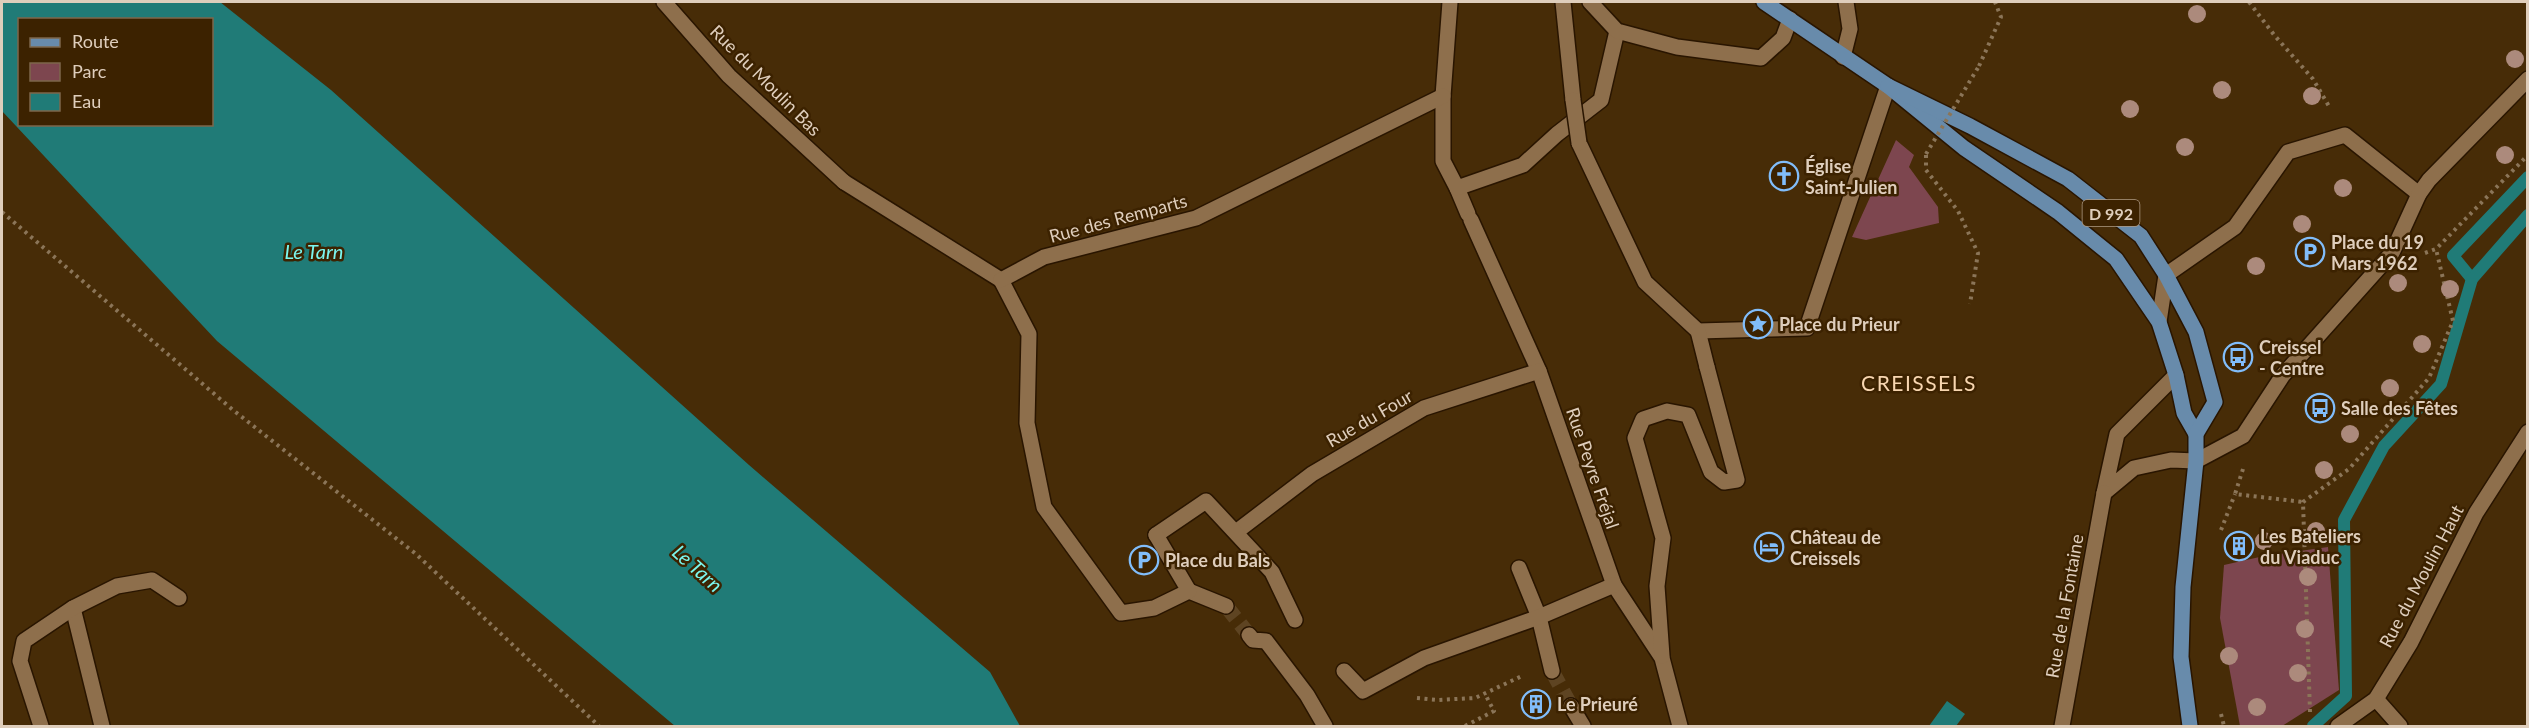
<svg xmlns="http://www.w3.org/2000/svg" width="2529" height="728" font-family="Lato,sans-serif">
<rect width="100%" height="100%" fill="#472c07"/>
<!-- green -->
<g fill="#7d464f">
<path d="M 1896,140 L 1914,155 L 1909,167 L 1938,207 L 1939,223 L 1866,240 L 1852,237 Z"/>
<path d="M 2328,547 L 2339,690 L 2282,726 L 2240,726 L 2220,618 L 2224,565 L 2264,556 Z"/>
</g>
<!-- water -->
<g fill="#207b77" fill-rule="evenodd">
<path d="M 2,2 L 220,2 L 331,90 L 749,465 L 990,672 L 1020,726 L 675,726 L 217,341 L 2,111 ZM 20,20 L 212,20 L 212,124 L 20,124 Z"/>
<path d="M 1947,701 L 1965,714 L 1956,726 L 1929,726 Z"/>
</g>
<g fill="none" stroke-linecap="round" stroke-linejoin="round">
<!-- stream -->
<g stroke="#207b77" stroke-width="12">
<path d="M 2472,279 L 2453,256 L 2528,177"/>
<path d="M 2313,726 L 2346,696 L 2344,520 L 2384,446 L 2441,384 L 2472,279 L 2528,215"/>
</g>
<!-- pedestrian-tunnel -->
<g stroke="#5e4422" stroke-width="15" stroke-dasharray="15 8" stroke-linecap="butt">
<path d="M 1226,606 L 1249,635"/>
<path d="M 1552,671 L 1571,706"/>
</g>
<!-- service casing -->
<g stroke="#291500" stroke-width="18">
<g id="service">
<path d="M 664,2 L 729,76 L 844,182"/>
<path d="M 73,608 L 102,726"/>
<path d="M 41,726 L 20,661 L 24,641 L 73,608 L 117,586 L 152,580 L 179,598"/>
</g>
</g>
<!-- pedestrian casing -->
<g stroke="#291500" stroke-width="18">
<g id="pedestrian">
<path d="M 1457,188 L 1468,214"/>
<path d="M 1471,220 L 1539,371 L 1614,585 L 1662,658 L 1680,726"/>
<path d="M 1236,532 L 1312,474 L 1424,408 L 1539,371"/>
<path d="M 1156,535 L 1206,501 L 1272,572 L 1295,620"/>
<path d="M 1519,568 L 1539,617 L 1552,671"/>
<path d="M 1189,591 L 1226,606"/>
<path d="M 1249,635 L 1253,640 L 1266,641 L 1307,695 L 1325,726"/>
<path d="M 1662,656 L 1657,586 L 1663,538 L 1635,438 L 1643,419 L 1667,411 L 1688,415 L 1711,472 L 1724,482 L 1737,480 L 1707,367"/>
<path d="M 1344,671 L 1363,691 L 1424,658 L 1539,617 L 1614,585"/>
<path d="M 1571,706 L 1583,726"/>
</g>
</g>
<!-- minor casing -->
<g stroke="#291500" stroke-width="18">
<g id="minor">
<path d="M 1450,2 L 1443,96 L 1443,161 L 1457,188 L 1523,165 L 1557,134 L 1601,100 L 1617,31"/>
<path d="M 1563,2 L 1573,100"/>
<path d="M 1590,2 L 1617,31 L 1677,47 L 1761,58 L 1783,38 L 1790,19"/>
<path d="M 1843,57 L 1850,29 L 1846,2"/>
<path d="M 1579,143 L 1645,282 L 1698,331 L 1807,328 L 1888,86"/>
<path d="M 844,182 L 1001,280"/>
<path d="M 1001,280 L 1029,334 L 1027,423 L 1044,507 L 1121,613 L 1154,608 L 1189,591 L 1156,535"/>
<path d="M 1001,280 L 1044,257 L 1196,218 L 1443,96"/>
<path d="M 2159,322 L 2166,275 L 2235,227 L 2288,152 L 2345,135 L 2419,194"/>
<path d="M 1698,331 L 1707,367"/>
<path d="M 2176,375 L 2117,434 L 2104,493 L 2134,468 L 2171,460 L 2196,461 L 2243,436 L 2283,375 L 2392,253 L 2419,194 L 2429,180 L 2528,79"/>
<path d="M 2376,699 L 2400,726"/>
<path d="M 2062,726 L 2104,493"/>
<path d="M 2338,726 L 2376,699 L 2411,642 L 2476,513 L 2528,432"/>
</g>
</g>
<!-- primary casing -->
<g stroke="#291500" stroke-width="18">
<g id="primary">
<path d="M 1764,2 L 1888,86 L 1964,148 L 2058,212 L 2116,259 L 2159,322 L 2176,375 L 2184,413 L 2196,434"/>
<path d="M 1888,86 L 1970,126 L 2068,179 L 2141,236 L 2166,275 L 2196,332 L 2215,402 L 2196,434 L 2196,461 L 2183,587 L 2181,657 L 2190,726"/>
</g>
</g>
<!-- path -->
<g stroke="#8b7558" stroke-width="4" stroke-dasharray="3 4.5" stroke-linecap="butt">
<path d="M 2249,2 L 2275,36 L 2313,79 L 2330,108"/>
<path d="M 1979,66 L 2001,17 L 1995,2"/>
<path d="M 1926,155 L 1926,170 L 1958,211 L 1978,253 L 1970,304"/>
<path d="M 2,212 L 233,410 L 416,554 L 599,726"/>
<path d="M 2425,253 L 2436,249 L 2528,155"/>
<path d="M 2243,469 L 2235,494 L 2303,502"/>
<path d="M 2221,530 L 2235,494"/>
<path d="M 1417,698 L 1438,700 L 1475,698 L 1524,675"/>
<path d="M 2310,712 L 2303,502 L 2349,469 L 2429,378 L 2453,321 L 2436,249"/>
<path d="M 2221,714 L 2224,726"/>
<path d="M 1465,726 L 1494,711 L 1485,694"/>
</g>
<!-- service -->
<use href="#service" stroke="#8e6f4c" stroke-width="15"/>
<!-- pedestrian -->
<use href="#pedestrian" stroke="#8e6f4c" stroke-width="15"/>
<!-- minor -->
<use href="#minor" stroke="#8e6f4c" stroke-width="15"/>
<!-- primary -->
<use href="#primary" stroke="#688bab" stroke-width="15"/>
<!-- minor-bridge casing -->
<g stroke="#291500" stroke-width="18" stroke-linecap="butt">
<path id="minor-bridge" d="M 1573,100 L 1579,143"/>
</g>
<!-- path-bridge -->
<path stroke="#8b7558" stroke-width="4" stroke-dasharray="3 4.5" stroke-linecap="butt" d="M 1926,154 L 1979,66"/>
<!-- minor-bridge -->
<use href="#minor-bridge" stroke="#8e6f4c" stroke-width="15"/>
</g>
<!-- trees -->
<g fill="#ac8a7c">
<circle cx="2197" cy="14" r="9"/>
<circle cx="2515" cy="59" r="9"/>
<circle cx="2222" cy="90" r="9"/>
<circle cx="2312" cy="96" r="9"/>
<circle cx="2130" cy="109" r="9"/>
<circle cx="2185" cy="147" r="9"/>
<circle cx="2505" cy="155" r="9"/>
<circle cx="2343" cy="188" r="9"/>
<circle cx="2302" cy="224" r="9"/>
<circle cx="2256" cy="266" r="9"/>
<circle cx="2398" cy="283" r="9"/>
<circle cx="2450" cy="289" r="9"/>
<circle cx="2422" cy="344" r="9"/>
<circle cx="2390" cy="388" r="9"/>
<circle cx="2350" cy="434" r="9"/>
<circle cx="2324" cy="470" r="9"/>
<circle cx="2316" cy="531" r="9"/>
<circle cx="2264" cy="541" r="9"/>
<circle cx="2308" cy="577" r="9"/>
<circle cx="2305" cy="629" r="9"/>
<circle cx="2229" cy="656" r="9"/>
<circle cx="2298" cy="673" r="9"/>
<circle cx="2257" cy="707" r="9"/>
</g>
<!-- icons -->
<defs>
<g id="church-ring" transform="scale(1.5)"><circle r="9.5" fill="#3c2200" stroke="#81bdfa" stroke-width="1.5"/><path d="M-1.2-6h2.4v3.5h3.3v2.4h-3.3V6h-2.4V-.1h-3.3v-2.4h3.3Z" fill="#81bdfa"/></g>
<g id="parking-ring" transform="scale(1.5)"><circle r="9.5" fill="#3c2200" stroke="#81bdfa" stroke-width="1.5"/><path d="M-3.5-5.5H1a3.5 3.5 0 0 1 0 7H-1V5.5H-3.5ZM-1-3.4V-.6H.8a1.4 1.4 0 0 0 0-2.8Z" fill="#81bdfa"/></g>
<g id="sight-ring" transform="scale(1.5)"><circle r="9.5" fill="#3c2200" stroke="#81bdfa" stroke-width="1.5"/><path d="M0-6L1.8-2.2L6-1.7L2.9 1.2L3.7 5.4L0 3.3L-3.7 5.4L-2.9 1.2L-6-1.7L-1.8-2.2Z" fill="#81bdfa"/></g>
<g id="bus-ring" transform="scale(1.5)"><circle r="9.5" fill="#3c2200" stroke="#81bdfa" stroke-width="1.5"/><path d="M-5-6H5V4H4V6H2V4H-2V6H-4V4H-5ZM-3.5-4V0h7V-4ZM-3.5 1.2v1.5H-2V1.2ZM2 1.2v1.5H3.5V1.2Z" fill="#81bdfa"/></g>
<g id="building-ring" transform="scale(1.5)"><circle r="9.5" fill="#3c2200" stroke="#81bdfa" stroke-width="1.5"/><path d="M-4-6H4V6H1V3H-1V6H-4ZM-2.5-4.3h1.7v1.8h-1.7ZM.8-4.3h1.7v1.8H.8ZM-2.5-1h1.7V.8h-1.7ZM.8-1h1.7V.8H.8Z" fill="#81bdfa"/></g>
<g id="hotel-ring" transform="scale(1.5)"><circle r="9.5" fill="#3c2200" stroke="#81bdfa" stroke-width="1.5"/><path d="M-6-4.5h1.5V1H6V5H4.5V3h-9V5H-6ZM-4 0a1.8 1.8 0 1 1 3.6 0ZM.5 0V-2.5h3Q6-2.5 6 0Z" fill="#81bdfa"/></g>
</defs>
<g fill-rule="evenodd">
<use href="#church-ring" x="1784" y="176"/>
<use href="#parking-ring" x="2310" y="252"/>
<use href="#sight-ring" x="1758" y="324"/>
<use href="#bus-ring" x="2238" y="357"/>
<use href="#bus-ring" x="2320" y="408"/>
<use href="#building-ring" x="2239" y="546"/>
<use href="#hotel-ring" x="1769" y="547"/>
<use href="#parking-ring" x="1144" y="560"/>
<use href="#building-ring" x="1536" y="704"/>
</g>
<g text-anchor="middle" dominant-baseline="central" stroke-width="5" stroke-linejoin="round" paint-order="stroke">
<!-- shield labels -->
<rect fill="#3c2200" stroke="#ae9a84" stroke-width="1.5" x="2082.5" y="200" width="57" height="26" rx="4.5"/>
<g font-size="16" font-weight="bold" fill="#dfcebc">
<text x="2111" y="213">D 992</text>
</g>
<!-- street labels -->
<g font-size="18" fill="#dfcebc" stroke="#3c2200">
<text transform="translate(766 80) rotate(45)">Rue du Moulin Bas</text>
<text transform="translate(1118 218) rotate(-15)">Rue des Remparts</text>
<text transform="translate(1369 418) rotate(-30)">Rue du Four</text>
<text transform="translate(1593 468) rotate(71)">Rue Peyre Fréjal</text>
<text transform="translate(2421 576) rotate(-62)">Rue du Moulin Haut</text>
<text transform="translate(2064 606) rotate(-80)">Rue de la Fontaine</text>
</g>
<!-- poi labels -->
<g font-size="18" font-weight="bold" fill="#dfcebc" stroke="#3c2200" text-anchor="start">
<text x="1805" y="166">Église<tspan x="1805" dy="21">Saint-Julien</tspan></text>
<text x="2331" y="242">Place du 19<tspan x="2331" dy="21">Mars 1962</tspan></text>
<text x="1779" y="324">Place du Prieur</text>
<text x="2259" y="347">Creissel<tspan x="2259" dy="21">- Centre</tspan></text>
<text x="2341" y="408">Salle des Fêtes</text>
<text x="2260" y="536">Les Bateliers<tspan x="2260" dy="21">du Viaduc</tspan></text>
<text x="1790" y="537">Château de<tspan x="1790" dy="21">Creissels</tspan></text>
<text x="1165" y="560">Place du Bals</text>
<text x="1557" y="704">Le Prieuré</text>
</g>
<!-- water labels -->
<g font-size="20" font-style="italic" fill="#7bf7ef" stroke="#3c2200">
<text x="314" y="251">Le Tarn</text>
<text transform="translate(698 568) rotate(42)">Le Tarn</text>
</g>
<!-- quarter labels -->
<g font-size="21" letter-spacing="1.5" fill="#f8d6b0" stroke="#3c2200">
<text x="1919" y="382">CREISSELS</text>
</g>
</g>
<!-- border -->
<rect width="2529" height="728" fill="none" stroke="#dfcebc" stroke-width="6"/>
<!-- legend -->
<rect x="18" y="18" width="195" height="108" fill="#3c2200" stroke="#7d674b" stroke-width="1.5"/>
<rect x="30" y="38" width="30" height="9" fill="#688bab" stroke="#7d674b" stroke-width="1.5"/>
<text x="72" y="48" font-size="18" fill="#dfcebc">Route</text>
<rect x="30" y="63" width="30" height="18" fill="#7d464f" stroke="#7d674b" stroke-width="1.5"/>
<text x="72" y="78" font-size="18" fill="#dfcebc">Parc</text>
<rect x="30" y="93" width="30" height="18" fill="#207b77" stroke="#7d674b" stroke-width="1.5"/>
<text x="72" y="108" font-size="18" fill="#dfcebc">Eau</text>
</svg>
